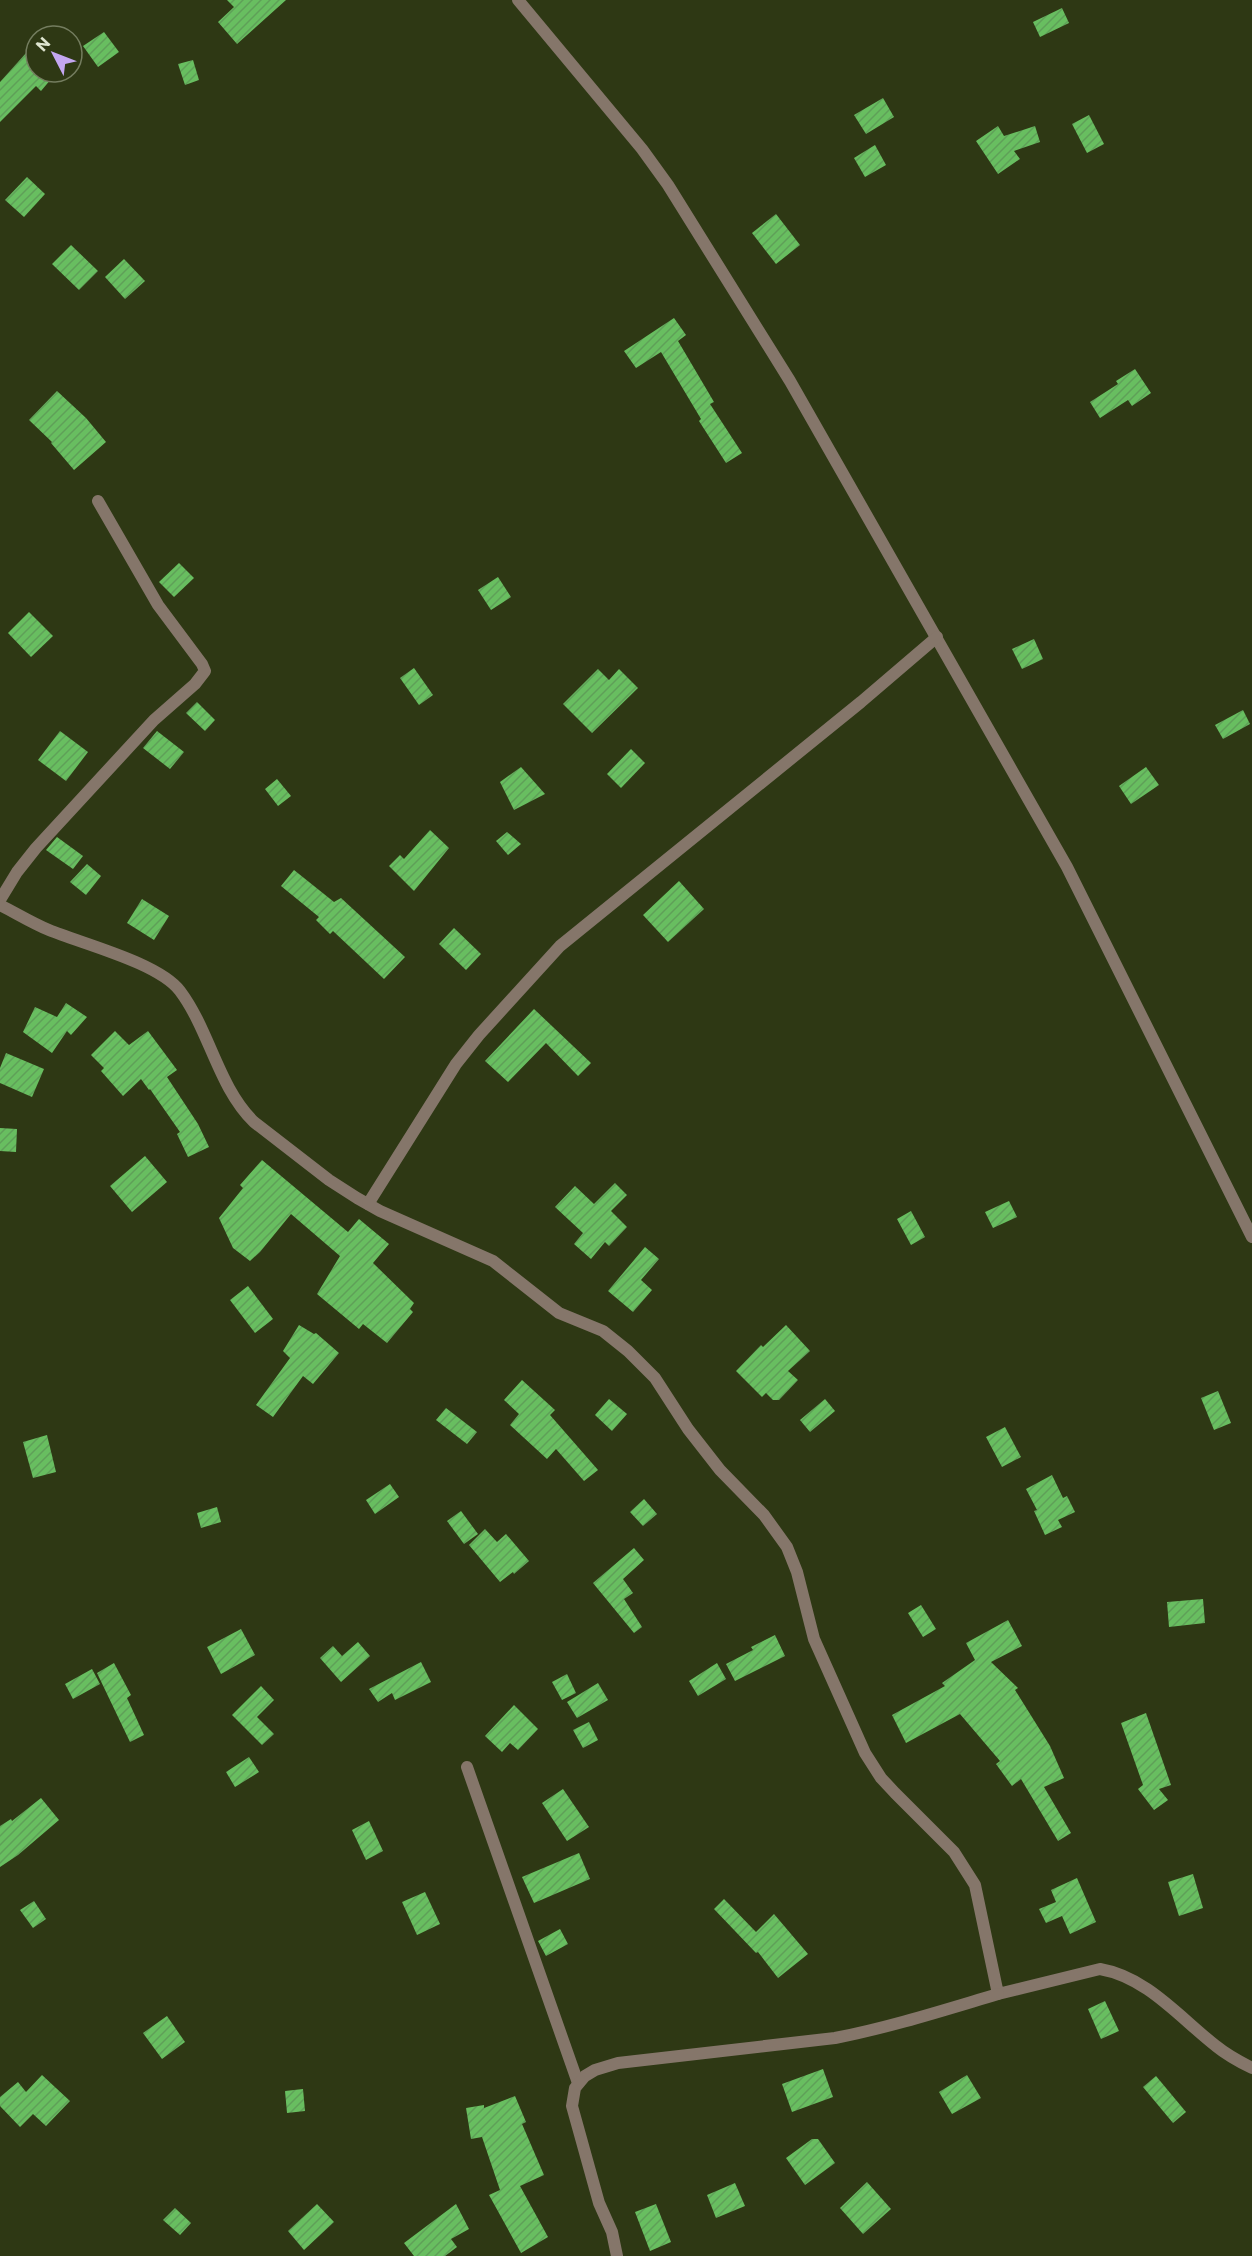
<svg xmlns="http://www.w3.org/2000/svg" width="1252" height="2256" font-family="Commissioner,sans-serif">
<defs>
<pattern id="building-hatch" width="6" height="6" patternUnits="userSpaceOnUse" patternTransform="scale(1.5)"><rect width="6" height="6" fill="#68be60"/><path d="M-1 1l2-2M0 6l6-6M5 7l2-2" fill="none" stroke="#5fa058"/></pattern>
</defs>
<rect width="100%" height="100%" fill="#2e3814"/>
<!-- building -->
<g fill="url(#building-hatch)">
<path d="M 227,0 L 286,0 L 237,44 L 218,22 L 234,7 Z"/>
<path d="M 1062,8 L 1069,23 L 1040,37 L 1033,22 Z"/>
<path d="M 104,32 L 119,52 L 98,67 L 83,46 Z"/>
<path d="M 36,42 L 36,72 L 57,72 L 41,91 L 36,86 L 0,122 L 0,82 Z"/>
<path d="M 193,60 L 199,80 L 185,85 L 178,64 Z"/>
<path d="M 883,98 L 894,117 L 866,134 L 854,115 Z"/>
<path d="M 1089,115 L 1104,144 L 1087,153 L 1072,124 Z"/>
<path d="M 998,126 L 1004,136 L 1035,126 L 1040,142 L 1014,151 L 1020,159 L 998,174 L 976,141 Z"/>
<path d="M 875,145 L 886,165 L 865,177 L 854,158 Z"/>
<path d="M 27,177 L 45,194 L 24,217 L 5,200 Z"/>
<path d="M 776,214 L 800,245 L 776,264 L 752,233 Z"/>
<path d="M 71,245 L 98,271 L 79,290 L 52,264 Z"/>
<path d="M 124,259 L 145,281 L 125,299 L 105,277 Z"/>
<path d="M 674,318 L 686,335 L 678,341 L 714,402 L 710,404 L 742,453 L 726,463 L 699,421 L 701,419 L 661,352 L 636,368 L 624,351 Z"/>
<path d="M 1135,369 L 1151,393 L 1132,406 L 1128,400 L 1100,418 L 1090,402 L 1118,384 L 1116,381 Z"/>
<path d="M 57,391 L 86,418 L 106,442 L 74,470 L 51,443 L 52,442 L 29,420 Z"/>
<path d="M 179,563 L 194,578 L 174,597 L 159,582 Z"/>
<path d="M 498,577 L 511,597 L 491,610 L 478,590 Z"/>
<path d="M 29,612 L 53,636 L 31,657 L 8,633 Z"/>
<path d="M 1034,639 L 1043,659 L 1022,669 L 1012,649 Z"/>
<path d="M 414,668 L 433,695 L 419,705 L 400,678 Z"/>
<path d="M 598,669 L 609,680 L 619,669 L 638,688 L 592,733 L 563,704 Z"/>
<path d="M 197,702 L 215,720 L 205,731 L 186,713 Z"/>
<path d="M 1243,710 L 1250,724 L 1223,739 L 1215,725 Z"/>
<path d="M 60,731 L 88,752 L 66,781 L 38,760 Z"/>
<path d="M 157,731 L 184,752 L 170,769 L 143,748 Z"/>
<path d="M 631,749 L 645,763 L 621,788 L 607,774 Z"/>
<path d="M 521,767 L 545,794 L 514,810 L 500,782 Z"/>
<path d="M 1146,767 L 1159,785 L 1131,804 L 1119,786 Z"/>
<path d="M 277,779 L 291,796 L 278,806 L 265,789 Z"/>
<path d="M 430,830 L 449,848 L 414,891 L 389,866 L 400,855 L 404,859 Z"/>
<path d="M 507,832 L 521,844 L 508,855 L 496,841 Z"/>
<path d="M 57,837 L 83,856 L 73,869 L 46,850 Z"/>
<path d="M 87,864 L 101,876 L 86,895 L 70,882 Z"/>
<path d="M 294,870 L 334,902 L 341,898 L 405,957 L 384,979 L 333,931 L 330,934 L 316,920 L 319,917 L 281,886 Z"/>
<path d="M 679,881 L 704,909 L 668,942 L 643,915 Z"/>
<path d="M 142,899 L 169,916 L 154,940 L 127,923 Z"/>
<path d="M 454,928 L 481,954 L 466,970 L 439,944 Z"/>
<path d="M 66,1003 L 87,1017 L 71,1035 L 67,1031 L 52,1053 L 23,1032 L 35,1007 L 57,1017 Z"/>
<path d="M 534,1009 L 591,1063 L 578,1076 L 546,1043 L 508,1082 L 485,1061 Z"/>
<path d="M 115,1031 L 129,1045 L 148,1031 L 177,1070 L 167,1077 L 198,1124 L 209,1147 L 188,1157 L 177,1134 L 180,1132 L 150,1089 L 149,1090 L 141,1079 L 123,1096 L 101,1071 L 104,1068 L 91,1055 Z"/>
<path d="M 6,1053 L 44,1069 L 32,1097 L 0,1083 L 0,1068 Z"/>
<path d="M 0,1128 L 17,1129 L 16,1152 L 0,1151 Z"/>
<path d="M 145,1156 L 167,1182 L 132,1212 L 110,1186 Z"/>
<path d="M 262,1160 L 348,1232 L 359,1219 L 389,1244 L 373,1263 L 414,1303 L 410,1309 L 413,1312 L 387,1343 L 363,1324 L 359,1329 L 317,1294 L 340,1256 L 291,1214 L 260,1252 L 250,1261 L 233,1248 L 219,1218 L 243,1188 L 240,1185 Z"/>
<path d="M 615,1183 L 627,1195 L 611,1211 L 627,1227 L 609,1246 L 605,1242 L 591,1259 L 574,1244 L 583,1233 L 555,1207 L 575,1186 L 594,1204 Z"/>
<path d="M 1009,1201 L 1017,1217 L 993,1228 L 985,1212 Z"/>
<path d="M 911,1211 L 925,1237 L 911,1245 L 897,1219 Z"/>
<path d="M 645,1247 L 659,1259 L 641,1280 L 652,1290 L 633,1312 L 608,1291 Z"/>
<path d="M 248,1286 L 273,1319 L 255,1333 L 230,1300 Z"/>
<path d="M 299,1325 L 314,1334 L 316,1333 L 339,1353 L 313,1384 L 303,1376 L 273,1417 L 256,1405 L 290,1358 L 283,1351 Z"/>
<path d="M 786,1325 L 810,1351 L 788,1371 L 798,1380 L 779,1400 L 773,1400 L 766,1393 L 762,1397 L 736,1371 L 761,1345 L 763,1347 Z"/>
<path d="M 522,1380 L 555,1410 L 550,1415 L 598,1470 L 584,1481 L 556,1449 L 547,1459 L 510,1425 L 519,1414 L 504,1400 Z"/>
<path d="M 1218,1391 L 1231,1423 L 1214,1430 L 1201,1398 Z"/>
<path d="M 609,1399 L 627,1414 L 612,1431 L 595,1415 Z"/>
<path d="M 825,1399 L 835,1411 L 810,1432 L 800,1420 Z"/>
<path d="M 446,1408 L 477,1432 L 467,1444 L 436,1420 Z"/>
<path d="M 1005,1427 L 1021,1457 L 1002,1467 L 986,1437 Z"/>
<path d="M 47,1435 L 56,1472 L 33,1478 L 23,1442 Z"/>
<path d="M 1052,1475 L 1063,1498 L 1067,1496 L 1075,1512 L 1058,1520 L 1062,1527 L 1045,1535 L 1034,1511 L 1037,1510 L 1026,1489 Z"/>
<path d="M 390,1484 L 399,1497 L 375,1514 L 366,1500 Z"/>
<path d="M 644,1499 L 657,1514 L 643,1526 L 630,1512 Z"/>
<path d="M 217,1507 L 221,1522 L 201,1528 L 197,1513 Z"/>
<path d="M 461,1511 L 478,1534 L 464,1544 L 447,1521 Z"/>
<path d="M 485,1529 L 497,1542 L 506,1534 L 529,1561 L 514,1574 L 513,1572 L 500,1582 L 469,1545 Z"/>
<path d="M 634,1548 L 644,1560 L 623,1579 L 633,1593 L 624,1599 L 642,1627 L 634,1633 L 593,1583 Z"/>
<path d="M 1203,1599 L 1205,1623 L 1169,1627 L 1167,1602 Z"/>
<path d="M 921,1605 L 936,1629 L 923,1637 L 908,1613 Z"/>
<path d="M 1008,1620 L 1022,1646 L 991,1662 L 1018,1688 L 1015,1690 L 1050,1746 L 1064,1778 L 1044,1787 L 1071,1833 L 1058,1841 L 1021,1779 L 1012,1786 L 996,1764 L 1000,1761 L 960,1714 L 906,1743 L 892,1715 L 945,1686 L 942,1683 L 975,1660 L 966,1643 Z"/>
<path d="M 241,1629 L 255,1655 L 221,1674 L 207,1647 Z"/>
<path d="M 775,1635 L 785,1656 L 735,1681 L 726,1664 L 753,1650 L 751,1647 Z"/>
<path d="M 358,1642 L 370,1656 L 341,1682 L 320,1658 L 333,1646 L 342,1656 Z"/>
<path d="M 421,1662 L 431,1682 L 395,1700 L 392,1693 L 378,1702 L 369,1689 Z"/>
<path d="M 114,1663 L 131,1695 L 127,1698 L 144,1735 L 130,1742 L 97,1673 Z"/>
<path d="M 717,1663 L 726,1679 L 698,1696 L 689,1681 Z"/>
<path d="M 92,1669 L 100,1684 L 73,1699 L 65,1684 Z"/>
<path d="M 567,1674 L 576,1693 L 562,1700 L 552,1682 Z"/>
<path d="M 598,1683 L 608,1700 L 577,1718 L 567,1702 Z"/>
<path d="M 261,1686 L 274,1700 L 257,1717 L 274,1734 L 262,1745 L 232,1715 Z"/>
<path d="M 514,1705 L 538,1729 L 518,1750 L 510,1743 L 502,1752 L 485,1736 Z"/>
<path d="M 1146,1713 L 1171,1785 L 1159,1789 L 1168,1800 L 1154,1810 L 1138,1789 L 1143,1785 L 1121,1723 Z"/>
<path d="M 589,1722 L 598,1740 L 583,1748 L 573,1730 Z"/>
<path d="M 249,1757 L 259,1772 L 235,1787 L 226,1772 Z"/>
<path d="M 563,1789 L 589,1827 L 567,1841 L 542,1803 Z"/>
<path d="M 41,1798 L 59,1820 L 18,1855 L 0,1867 L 0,1826 L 11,1819 L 12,1821 Z"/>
<path d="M 369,1821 L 383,1851 L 366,1860 L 352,1830 Z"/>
<path d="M 579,1853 L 590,1879 L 534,1903 L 522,1877 Z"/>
<path d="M 1193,1874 L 1203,1908 L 1179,1916 L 1168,1882 Z"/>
<path d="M 1077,1878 L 1096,1922 L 1070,1934 L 1062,1916 L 1046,1923 L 1039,1909 L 1056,1902 L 1051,1890 Z"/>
<path d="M 425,1892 L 440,1924 L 417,1935 L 402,1902 Z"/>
<path d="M 724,1899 L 756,1932 L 774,1914 L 808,1954 L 778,1978 L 758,1952 L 756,1953 L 714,1909 Z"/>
<path d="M 34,1901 L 46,1919 L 33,1928 L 20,1910 Z"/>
<path d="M 560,1929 L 568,1944 L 546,1956 L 538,1941 Z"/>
<path d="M 1105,2001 L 1119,2031 L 1101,2039 L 1088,2009 Z"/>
<path d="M 167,2016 L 185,2042 L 162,2059 L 143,2033 Z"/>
<path d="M 823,2069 L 833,2097 L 792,2112 L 782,2084 Z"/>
<path d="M 42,2075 L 70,2101 L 46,2126 L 33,2114 L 20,2127 L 0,2106 L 0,2097 L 18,2082 L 26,2092 Z"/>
<path d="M 967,2075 L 981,2098 L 952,2114 L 939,2092 Z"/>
<path d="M 1156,2076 L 1186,2112 L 1173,2123 L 1143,2087 Z"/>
<path d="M 303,2089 L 305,2111 L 287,2113 L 285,2091 Z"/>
<path d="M 515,2096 L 526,2122 L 522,2124 L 544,2175 L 520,2186 L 548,2237 L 521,2253 L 489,2195 L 500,2190 L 482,2137 L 471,2139 L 466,2108 L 484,2105 L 484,2108 Z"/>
<path d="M 812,2139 L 818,2139 L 835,2163 L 805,2185 L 786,2158 Z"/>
<path d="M 867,2182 L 891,2209 L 863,2234 L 840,2208 Z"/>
<path d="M 735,2183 L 745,2206 L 716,2218 L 707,2195 Z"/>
<path d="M 317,2204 L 334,2222 L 304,2250 L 288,2231 Z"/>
<path d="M 456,2204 L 469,2229 L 451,2239 L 457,2247 L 445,2256 L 414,2256 L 404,2243 Z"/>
<path d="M 656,2204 L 671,2242 L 650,2251 L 635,2212 Z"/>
<path d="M 175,2208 L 191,2223 L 180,2235 L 163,2220 Z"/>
</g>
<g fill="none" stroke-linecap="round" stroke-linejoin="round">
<!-- minor -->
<g stroke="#85766a" stroke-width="12">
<path d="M 518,0 L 642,149 L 668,185 L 790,381 L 1067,867 L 1252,1237"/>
<path d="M 0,900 L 17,872 L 36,848 L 154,720 L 195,684 L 205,671 L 202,664 L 158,605 L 98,501"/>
<path d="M 0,905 C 16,913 32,923 49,930 C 83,944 159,963 180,991 C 210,1031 218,1087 254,1122 L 329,1180 L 357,1198 L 380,1211 L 493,1261 L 559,1313 L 603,1331 L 628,1351 L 655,1378 L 688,1429 L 720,1470 L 764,1515 L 787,1547 L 797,1572 L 814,1639 L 865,1753 L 881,1778 L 895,1793 L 954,1852 L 975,1885 L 998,1994 L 1100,1969 C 1147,1977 1180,2018 1216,2046 C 1227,2055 1240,2062 1252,2068"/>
<path d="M 368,1204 L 456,1064 L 479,1035 L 560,946 L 861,702 L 937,637"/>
<path d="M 467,1767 L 578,2083"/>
<path d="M 617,2256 L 612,2232 L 599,2203 L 572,2106 L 575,2088 L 585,2076 L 595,2070 L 618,2063 L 835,2038 C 891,2027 944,2010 998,1994"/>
</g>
</g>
<!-- north arrow -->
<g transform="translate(54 54) rotate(312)"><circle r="28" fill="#2e3814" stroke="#747d5f" stroke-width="1.5"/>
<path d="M0-4.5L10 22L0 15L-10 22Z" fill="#c4a7f1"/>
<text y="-9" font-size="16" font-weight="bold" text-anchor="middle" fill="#dee5d0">N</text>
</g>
</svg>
